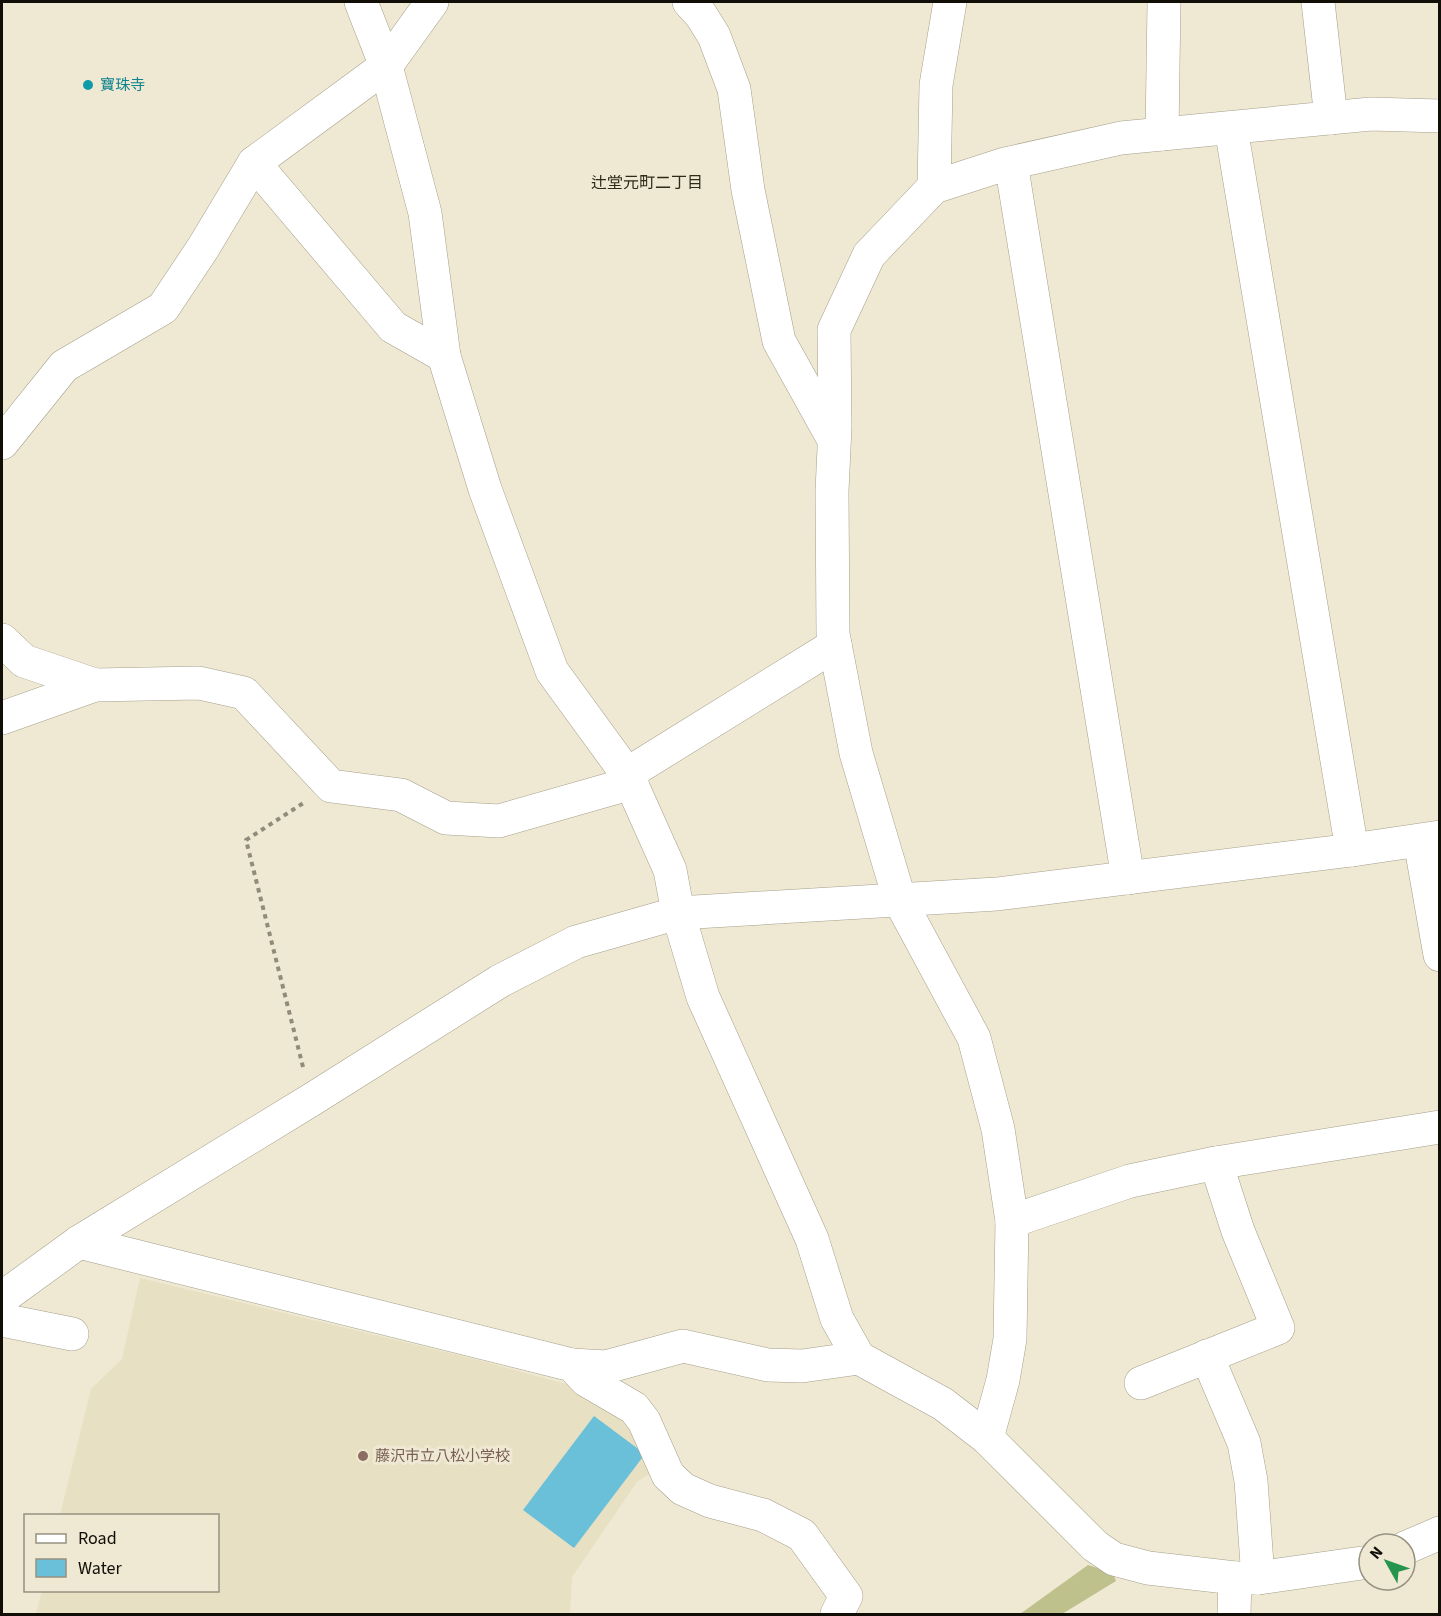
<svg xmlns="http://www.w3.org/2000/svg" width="1441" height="1616" font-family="'Source Sans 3','Noto Sans JP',sans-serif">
<rect width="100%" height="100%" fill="#efe9d3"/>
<!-- built -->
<path fill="#e7e0c2" d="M 140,1278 L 470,1358 L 577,1387 L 629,1424 L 657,1469 L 637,1482 L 572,1577 L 570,1614 L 36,1614 L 42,1591 L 218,1590 L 218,1516 L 60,1515 L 91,1389 L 122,1359 Z"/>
<!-- green -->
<path fill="#bec18c" d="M 1088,1565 L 1113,1573 L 1116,1581 L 1062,1614 L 1020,1614 Z"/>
<!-- water -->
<path fill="#6ac0d9" d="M 594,1416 L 645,1454 L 574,1548 L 523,1510 Z"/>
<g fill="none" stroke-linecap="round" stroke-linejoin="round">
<!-- minor casing -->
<g stroke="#a49f8a" stroke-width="34">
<g id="minor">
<path d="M 361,2 L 386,66 L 425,213 L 444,356 L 485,489 L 552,671 L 627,774 L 670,870 L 678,913 L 703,997 L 812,1239 L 837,1319 L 859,1358 L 943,1404 L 987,1438 L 1095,1546 L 1114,1559 L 1148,1568 L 1235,1578 L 1258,1578 L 1369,1562"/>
<path d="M 689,2 L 701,15 L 714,36 L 734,89 L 748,190 L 779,341 L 834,440"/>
<path d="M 1318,2 L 1331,118"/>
<path d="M 1231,128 L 1352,850"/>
<path d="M 1162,134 L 1164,2"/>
<path d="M 254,163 L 393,327 L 444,356"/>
<path d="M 1011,163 L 1128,878"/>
<path d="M 934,187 L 936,85 L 950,2"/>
<path d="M 2,443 L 64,366 L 163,308 L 203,248 L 254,163 L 386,66 L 432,2"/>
<path d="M 2,640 L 24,661 L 95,685"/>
<path d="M 2,718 L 95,685 L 199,683 L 244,693 L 331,786 L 401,795 L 446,818 L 499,821 L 632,783"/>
<path d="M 627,774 L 835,645"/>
<path d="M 1420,841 L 1440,955"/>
<path d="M 1012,1221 L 1130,1181 L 1216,1163 L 1440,1127"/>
<path d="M 79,1242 L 572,1365 L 586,1380 L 634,1408 L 644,1421 L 668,1475 L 683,1489 L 710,1501 L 763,1515 L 802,1535 L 846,1596 L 837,1614"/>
<path d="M 2,1298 L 79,1242 L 311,1100 L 500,981 L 576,942 L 678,913 L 997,894 L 1352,850 L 1440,837"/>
<path d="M 2,1320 L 72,1334"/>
<path d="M 1207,1356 L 1244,1443 L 1251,1481 L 1258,1578"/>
<path d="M 572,1365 L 606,1367 L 683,1346 L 768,1365 L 802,1366 L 859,1358"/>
<path d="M 1141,1383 L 1278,1328 L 1238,1231 L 1216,1163"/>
<path d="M 987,1438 L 1003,1380 L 1010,1339 L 1012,1221 L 998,1129 L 974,1038 L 900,901 L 856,753 L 833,634 L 832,491 L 835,427 L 834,330 L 869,255 L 934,187 L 1005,164 L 1121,138 L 1371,114 L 1440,116"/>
<path d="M 1405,1548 L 1440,1533"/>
<path d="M 1234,1614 L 1235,1578"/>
</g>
</g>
<!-- path -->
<path stroke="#908c7c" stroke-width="4" stroke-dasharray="4.5 4.5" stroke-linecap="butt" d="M 303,1067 L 246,840 L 305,802"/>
<!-- minor -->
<use href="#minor" stroke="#fff" stroke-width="33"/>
</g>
<!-- markers -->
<circle fill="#0f9aa8" stroke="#efe9d3" stroke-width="2" cx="88" cy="85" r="6"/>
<circle fill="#8d6e63" stroke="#efe9d3" stroke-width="2" cx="363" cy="1456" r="6"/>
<g text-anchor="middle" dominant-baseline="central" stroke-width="6" stroke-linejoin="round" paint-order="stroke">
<!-- culture labels -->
<g font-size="15" fill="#0d838f" stroke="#efe9d3" text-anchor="start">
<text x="100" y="85">寶珠寺</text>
</g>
<!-- education labels -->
<g font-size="15" fill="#785e54" stroke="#efe9d3" text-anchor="start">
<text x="375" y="1456">藤沢市立八松小学校</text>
</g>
<!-- neighbourhood labels -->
<g font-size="16" fill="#2f2b19" stroke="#efe9d3">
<text x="647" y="183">辻堂元町二丁目</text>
</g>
</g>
<!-- border -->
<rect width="1441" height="1616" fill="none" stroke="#100e07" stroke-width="6"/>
<!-- legend -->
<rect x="24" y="1514" width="195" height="78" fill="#efe9d3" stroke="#969181" stroke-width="1.5"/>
<rect x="36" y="1534" width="30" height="9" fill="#ffffff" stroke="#969181" stroke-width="1.5"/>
<text x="78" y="1544" font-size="18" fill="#100e07">Road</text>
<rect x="36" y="1559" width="30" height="18" fill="#6ac0d9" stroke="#969181" stroke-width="1.5"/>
<text x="78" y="1574" font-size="18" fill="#100e07">Water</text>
<!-- north arrow -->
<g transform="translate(1387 1562) rotate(310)"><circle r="28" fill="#efe9d3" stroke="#969181" stroke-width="1.5"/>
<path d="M0-4.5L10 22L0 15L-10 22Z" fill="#25944d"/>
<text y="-9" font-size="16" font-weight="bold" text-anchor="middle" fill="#100e07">N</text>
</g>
</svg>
